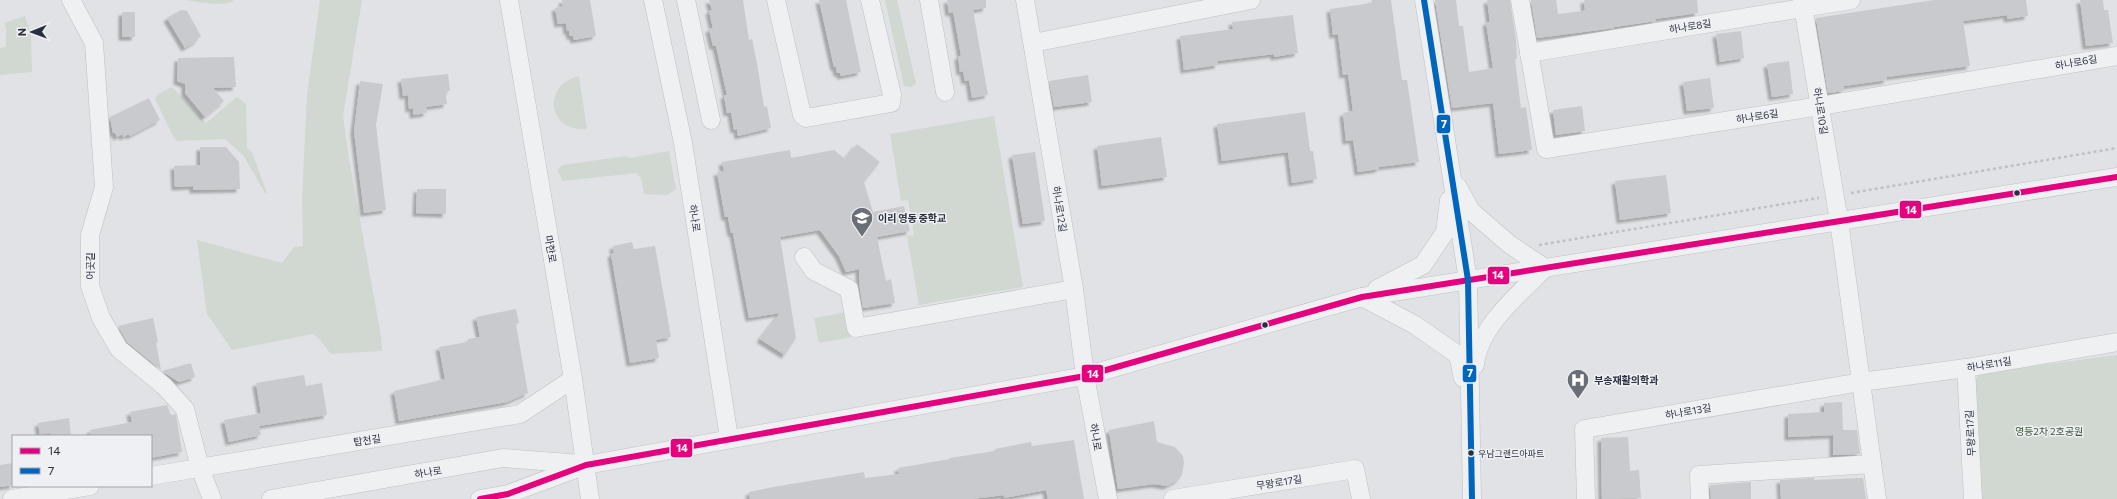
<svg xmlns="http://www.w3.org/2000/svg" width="2117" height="499" font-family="Commissioner,'Noto Sans KR',sans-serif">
<defs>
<filter id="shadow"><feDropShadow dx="-3.5" dy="3.5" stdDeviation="1" flood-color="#0004"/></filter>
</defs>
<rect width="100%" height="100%" fill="#e1e2e5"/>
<!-- green -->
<g fill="#d0d8d1">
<path d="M 184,0 L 234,0 C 226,8 196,1 184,0 Z"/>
<path d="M 320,0 L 362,0 L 343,116 L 349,159 L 381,336 L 382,351 L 331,354 L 319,339 L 313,334 L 232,350 L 207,314 L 197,240 L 282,263 L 294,247 L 303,246 L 302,198 L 307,95 Z"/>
<path d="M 885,0 L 897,0 L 916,84 L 911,87 L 904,86 Z"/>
<path d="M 25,16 L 31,35 L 32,72 L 0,75 L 0,48 L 6,47 L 6,27 L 4,23 Z"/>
<path d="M 579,76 L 587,129 C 548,133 541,85 579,76 Z"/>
<path d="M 172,87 L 206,123 L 237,97 L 246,104 L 247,148 L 252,152 L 267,193 L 265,193 L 243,155 L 225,139 L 178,141 L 174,138 L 155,99 L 158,94 Z"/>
<path d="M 994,116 L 1023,287 L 919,305 L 907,236 L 914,235 L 908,200 L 901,201 L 890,134 Z"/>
<path d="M 669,151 L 676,189 L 667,195 L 644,194 L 641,178 L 637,173 L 563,181 L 557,170 L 563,165 L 626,156 L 629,158 Z"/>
<path d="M 847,312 L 852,337 L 819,343 L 814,318 Z"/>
<path d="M 2117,355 L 2117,499 L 1979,499 L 1972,385 L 1980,373 Z"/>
</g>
<!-- building -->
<g fill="#c9cacd" filter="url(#shadow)">
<path d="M 562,0 L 590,0 L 596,36 L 574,40 L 573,36 L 570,36 L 569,31 L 567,31 L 566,23 L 558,24 L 555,8 L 563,6 Z"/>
<path d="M 709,0 L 743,0 L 749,40 L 752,39 L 757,63 L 764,107 L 767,106 L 771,128 L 738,136 L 737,129 L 734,130 L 731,112 L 727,113 L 724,95 L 727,95 L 716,46 L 713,46 L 709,29 L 713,28 L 709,11 L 712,10 Z"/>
<path d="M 819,0 L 846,0 L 861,72 L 841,76 L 840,73 L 837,73 L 836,67 L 834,67 Z"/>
<path d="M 947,0 L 986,0 L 986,8 L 973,10 L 988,95 L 972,98 L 969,80 L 965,81 L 963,71 L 960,72 L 958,56 L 961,56 L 955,22 L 953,12 L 949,13 Z"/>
<path d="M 1371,0 L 1391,0 L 1402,80 L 1407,80 L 1419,162 L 1379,167 L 1379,169 L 1358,172 L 1353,140 L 1346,141 L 1343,113 L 1353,111 L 1348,74 L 1343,75 L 1338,34 L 1333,35 L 1330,9 L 1372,3 Z"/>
<path d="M 1435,0 L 1456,0 L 1459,26 L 1463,26 L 1469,72 L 1493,68 L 1486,22 L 1490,22 L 1487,0 L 1510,0 L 1516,40 L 1517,59 L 1515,59 L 1521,108 L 1526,107 L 1532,150 L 1499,154 L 1493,103 L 1452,108 Z"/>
<path d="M 1531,0 L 1556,0 L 1558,14 L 1583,11 L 1585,9 L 1584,0 L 1697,0 L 1698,13 L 1655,19 L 1656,21 L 1614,27 L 1614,28 L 1537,38 Z"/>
<path d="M 1934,0 L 2026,0 L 2028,16 L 2007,19 L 2007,15 L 1963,21 L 1970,66 L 1886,77 L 1887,80 L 1844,86 L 1844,91 L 1828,93 L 1816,18 Z"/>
<path d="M 2080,0 L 2103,0 L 2104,10 L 2108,10 L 2113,43 L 2086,46 Z"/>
<path d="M 181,10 L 187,11 L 201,36 L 197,39 L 198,40 L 185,48 L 167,18 Z"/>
<rect x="122" y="12" width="13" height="25"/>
<path d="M 1293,15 L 1298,53 L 1274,57 L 1274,54 L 1218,61 L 1218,65 L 1184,70 L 1180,36 L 1233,29 L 1232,22 Z"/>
<path d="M 1741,31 L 1744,58 L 1720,62 L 1716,34 Z"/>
<path d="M 234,57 L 236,87 L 213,88 L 224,101 L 205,117 L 185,93 L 185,84 L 177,81 L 178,58 Z"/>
<path d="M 1789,61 L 1793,94 L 1772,97 L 1767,64 Z"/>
<path d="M 448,74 L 450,91 L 445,91 L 447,104 L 426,107 L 427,113 L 413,115 L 413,108 L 409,109 L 408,95 L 403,96 L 401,79 Z"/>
<path d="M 1088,75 L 1092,102 L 1054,107 L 1049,81 Z"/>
<path d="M 1710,78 L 1714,108 L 1687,111 L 1683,82 Z"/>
<path d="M 360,81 L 383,84 L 376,125 L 386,210 L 364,213 L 354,131 Z"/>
<path d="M 149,98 L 160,120 L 130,136 L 129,134 L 123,137 L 122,134 L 117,137 L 115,133 L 113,133 L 110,117 Z"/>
<path d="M 1582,106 L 1585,131 L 1556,135 L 1553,110 Z"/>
<path d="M 1305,112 L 1310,151 L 1313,151 L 1317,179 L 1292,183 L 1288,152 L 1222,161 L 1217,124 Z"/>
<path d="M 1161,137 L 1167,177 L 1102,186 L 1097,146 Z"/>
<path d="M 857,144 L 880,162 L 864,182 L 873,212 L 904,206 L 910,231 L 877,237 L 886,281 L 891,279 L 895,303 L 863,308 L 860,289 L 859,269 L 846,272 L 839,256 L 820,230 L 780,237 L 796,338 L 785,355 L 760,339 L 780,313 L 749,318 L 733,233 L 731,233 L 728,217 L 725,217 L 717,172 L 724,171 L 722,162 L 790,150 L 791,158 L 834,150 L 845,159 Z"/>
<path d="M 200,147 L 226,147 L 239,162 L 240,189 L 193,190 L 193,186 L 175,187 L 174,166 L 200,165 Z"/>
<path d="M 1035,152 L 1045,221 L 1023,224 L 1012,155 Z"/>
<path d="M 1666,175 L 1671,213 L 1620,220 L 1615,181 Z"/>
<path d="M 417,189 L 446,189 L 446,214 L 416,213 Z"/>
<path d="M 632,242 L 634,249 L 655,246 L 671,337 L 656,340 L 659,358 L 630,363 L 611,254 L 614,253 L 613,246 Z"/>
<path d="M 516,309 L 519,323 L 516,324 L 528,393 L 507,402 L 399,421 L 394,391 L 445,379 L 439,347 L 468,342 L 468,339 L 480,337 L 476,317 Z"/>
<path d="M 153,318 L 158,342 L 156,343 L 161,370 L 127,342 L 118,326 Z"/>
<path d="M 191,363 L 195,377 L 179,382 L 162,371 Z"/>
<path d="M 304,375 L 306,386 L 322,383 L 327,415 L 259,426 L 261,435 L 229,442 L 224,420 L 261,413 L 256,383 Z"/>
<path d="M 1842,402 L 1843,430 L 1857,430 L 1860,454 L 1833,455 L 1833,435 L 1788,437 L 1788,414 L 1824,412 L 1824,403 Z"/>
<path d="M 167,405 L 171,415 L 176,414 L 182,452 L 151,458 L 151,436 L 91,436 L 90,430 L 132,422 L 130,412 Z"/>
<path d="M 69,418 L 71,436 L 51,436 L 50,433 L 40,435 L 38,423 Z"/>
<path d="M 1154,421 L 1157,442 L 1175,447 L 1183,456 L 1184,463 L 1182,475 L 1178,480 L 1167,486 L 1154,484 L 1118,489 L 1109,430 Z"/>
<path d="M 1628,437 L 1630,471 L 1639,470 L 1641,498 L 1602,499 L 1601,438 Z"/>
<path d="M 1074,440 L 1084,499 L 1048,499 L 1046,490 L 1004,498 L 1004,495 L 971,499 L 750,499 L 749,492 L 773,487 L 864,472 L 865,478 L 899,474 L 898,468 L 950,459 L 950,458 L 995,451 L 995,449 L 1031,442 L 1032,446 Z"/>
<path d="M 13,463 L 13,485 L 0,487 L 0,465 Z"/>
<path d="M 1814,478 L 1814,480 L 1863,478 L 1866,499 L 1781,499 L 1780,480 Z"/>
<path d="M 1751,482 L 1751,499 L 1711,499 L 1710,485 Z"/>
</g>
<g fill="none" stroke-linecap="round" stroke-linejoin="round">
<!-- minor casing -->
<g stroke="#bfc0c3" stroke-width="19">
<g id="minor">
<path d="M 71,0 L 94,43 L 104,187 L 90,235 L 90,286 L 101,318 L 119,349 L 164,386 L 185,409 L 200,468 L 212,499"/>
<path d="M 509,0 L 573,379 L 590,499"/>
<path d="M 653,0 L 683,143 L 729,438"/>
<path d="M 686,0 L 711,120"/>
<path d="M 776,0 L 802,115 L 806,118 L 891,103 L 892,95 L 870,0"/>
<path d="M 929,0 L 945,92"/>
<path d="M 1025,0 L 1074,289 L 1085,376 L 1108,499"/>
<path d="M 1424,0 L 1468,280 L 1472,499"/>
<path d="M 1520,0 L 1546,149 L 1820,106 L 2117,56"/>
<path d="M 1802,0 L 1839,221 L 1877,499"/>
<path d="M 1033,43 L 1251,0"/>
<path d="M 1529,53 L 1851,0"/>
<path d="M 1458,187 L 1471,211 L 1509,244 L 1545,268 C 1519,294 1479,326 1475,365"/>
<path d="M 804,257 L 814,271 L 849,289 L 856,328 L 1074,289"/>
<path d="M 1377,289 L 1423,265 L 1445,232 L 1449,200"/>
<path d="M 1362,297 L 1415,325 L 1458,355 L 1463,378"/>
<path d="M 1966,368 L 1973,499"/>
<path d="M 151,476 L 520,414 L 573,379"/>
<path d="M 12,499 L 90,486"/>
<path d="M 271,499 L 503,458 L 581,464"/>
<path d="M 480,499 L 508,494 L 586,465 L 1085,376 L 1362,297 L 2117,177"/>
<path d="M 1173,499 L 1355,469 L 1361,499"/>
<path d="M 1586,499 L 1584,429 L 1861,382 L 1966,368 L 2117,342"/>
<path d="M 1700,499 L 1699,475 L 1872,464"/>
</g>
</g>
<!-- path -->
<g stroke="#bfc0c4" stroke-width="2.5" stroke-dasharray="3 3" stroke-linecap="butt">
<path d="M 1851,193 L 2117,148"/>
<path d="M 1539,245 L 1819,198"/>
</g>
<!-- minor -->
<use href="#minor" stroke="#eff0f2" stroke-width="18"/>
<!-- bus-1 casing -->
<g stroke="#eef0f4" stroke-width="9">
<path id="bus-1" d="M 480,499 L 508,494 L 586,465 L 1085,376 L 1362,297 L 2117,177"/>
</g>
<!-- bus-2 casing -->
<g stroke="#eef0f4" stroke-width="9">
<path id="bus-2" d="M 1424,0 L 1468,280 L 1472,499"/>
</g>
<!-- bus-1 -->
<use href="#bus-1" stroke="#e5007d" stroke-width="6"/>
<!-- bus-2 -->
<use href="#bus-2" stroke="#0065bd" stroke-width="6"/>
</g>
<!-- icons -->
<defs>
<g id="school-pin" transform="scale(1.15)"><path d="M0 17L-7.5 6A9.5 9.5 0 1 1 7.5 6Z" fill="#696e77" stroke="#eef0f4"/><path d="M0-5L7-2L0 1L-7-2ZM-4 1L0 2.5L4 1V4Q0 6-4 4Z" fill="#fff"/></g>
<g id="hospital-pin" transform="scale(1.15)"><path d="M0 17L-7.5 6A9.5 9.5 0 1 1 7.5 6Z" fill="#696e77" stroke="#eef0f4"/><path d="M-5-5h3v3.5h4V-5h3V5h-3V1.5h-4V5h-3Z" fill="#fff"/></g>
</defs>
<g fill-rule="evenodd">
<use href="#school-pin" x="862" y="218"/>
<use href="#hospital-pin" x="1578" y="380"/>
</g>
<!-- markers -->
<g fill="#292f3c" stroke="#eef0f4" stroke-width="1.5">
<circle cx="2017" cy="193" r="3.5"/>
<circle cx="1265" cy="325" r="3.5"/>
<circle cx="1471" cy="453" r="3.5"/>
</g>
<g text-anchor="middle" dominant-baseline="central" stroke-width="3" stroke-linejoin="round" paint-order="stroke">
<!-- bus labels -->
<g font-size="9" fill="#292f3c" stroke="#eef0f4" text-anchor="start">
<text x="1478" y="453">우남그랜드아파트</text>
</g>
<!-- street labels -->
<g font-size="10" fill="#292f3c" stroke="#eef0f4">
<text transform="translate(1690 26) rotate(-9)">하나로8길</text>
<text transform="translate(2076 62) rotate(-10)">하나로6길</text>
<text transform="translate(1821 111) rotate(81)">하나로10길</text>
<text transform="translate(1757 116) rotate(-9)">하나로6길</text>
<text transform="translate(1060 209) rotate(81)">하나로12길</text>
<text transform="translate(695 218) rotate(81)">하나로</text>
<text transform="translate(551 249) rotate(80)">마한로</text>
<text transform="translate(90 266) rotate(-90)">어곳길</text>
<text transform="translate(1989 364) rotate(-9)">하나로11길</text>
<text transform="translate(1688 411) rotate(-10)">하나로13길</text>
<text transform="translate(1970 433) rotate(-93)">무왕로17길</text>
<text transform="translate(1096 437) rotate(80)">하나로</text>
<text transform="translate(367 440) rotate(-9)">탑천길</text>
<text transform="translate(428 472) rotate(-10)">하나로</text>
<text transform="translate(1279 482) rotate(-9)">무왕로17길</text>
</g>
<!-- poi labels -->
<g font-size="10" font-weight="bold" fill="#292f3c" stroke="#eef0f4" text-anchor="start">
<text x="878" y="218">이리 영동 중학교</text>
<text x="1594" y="380">부송재활의학과</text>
</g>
<!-- park labels -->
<g font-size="10" fill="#3c5738" stroke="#eef0f4">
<text x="2049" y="431">영등2차 2호공원</text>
</g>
</g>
<g stroke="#eef0f4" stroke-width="1.5">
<rect x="1436" y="114" width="15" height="20" rx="4" fill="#0065bd"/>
<rect x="1899" y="200" width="23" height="19" rx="4" fill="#e5007d"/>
<rect x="1487" y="266" width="23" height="19" rx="4" fill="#e5007d"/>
<rect x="1462" y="364" width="15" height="19" rx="4" fill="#0065bd"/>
<rect x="1081" y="364" width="23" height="19" rx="4" fill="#e5007d"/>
<rect x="670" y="438" width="23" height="20" rx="4" fill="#e5007d"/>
</g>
<g font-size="11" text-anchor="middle" font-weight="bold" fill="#fff">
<text x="1444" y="128">7</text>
<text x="1911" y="214">14</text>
<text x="1498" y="279">14</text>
<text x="1470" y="377">7</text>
<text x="1093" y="378">14</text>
<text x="682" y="452">14</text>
</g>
<!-- legend -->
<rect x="12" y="435" width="140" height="52" fill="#eef0f4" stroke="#9fa3aa"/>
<rect x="20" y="448" width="20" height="6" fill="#e5007d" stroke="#9fa3aa"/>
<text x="48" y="455" font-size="12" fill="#292f3c">14</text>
<rect x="20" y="468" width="20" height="6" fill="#0065bd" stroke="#9fa3aa"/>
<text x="48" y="475" font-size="12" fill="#292f3c">7</text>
<!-- north arrow -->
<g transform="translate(32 32) rotate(269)" stroke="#eef0f4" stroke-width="3" paint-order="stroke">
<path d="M0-3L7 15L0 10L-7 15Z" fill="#292f3c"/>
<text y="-6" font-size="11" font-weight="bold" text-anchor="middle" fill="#292f3c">N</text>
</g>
</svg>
